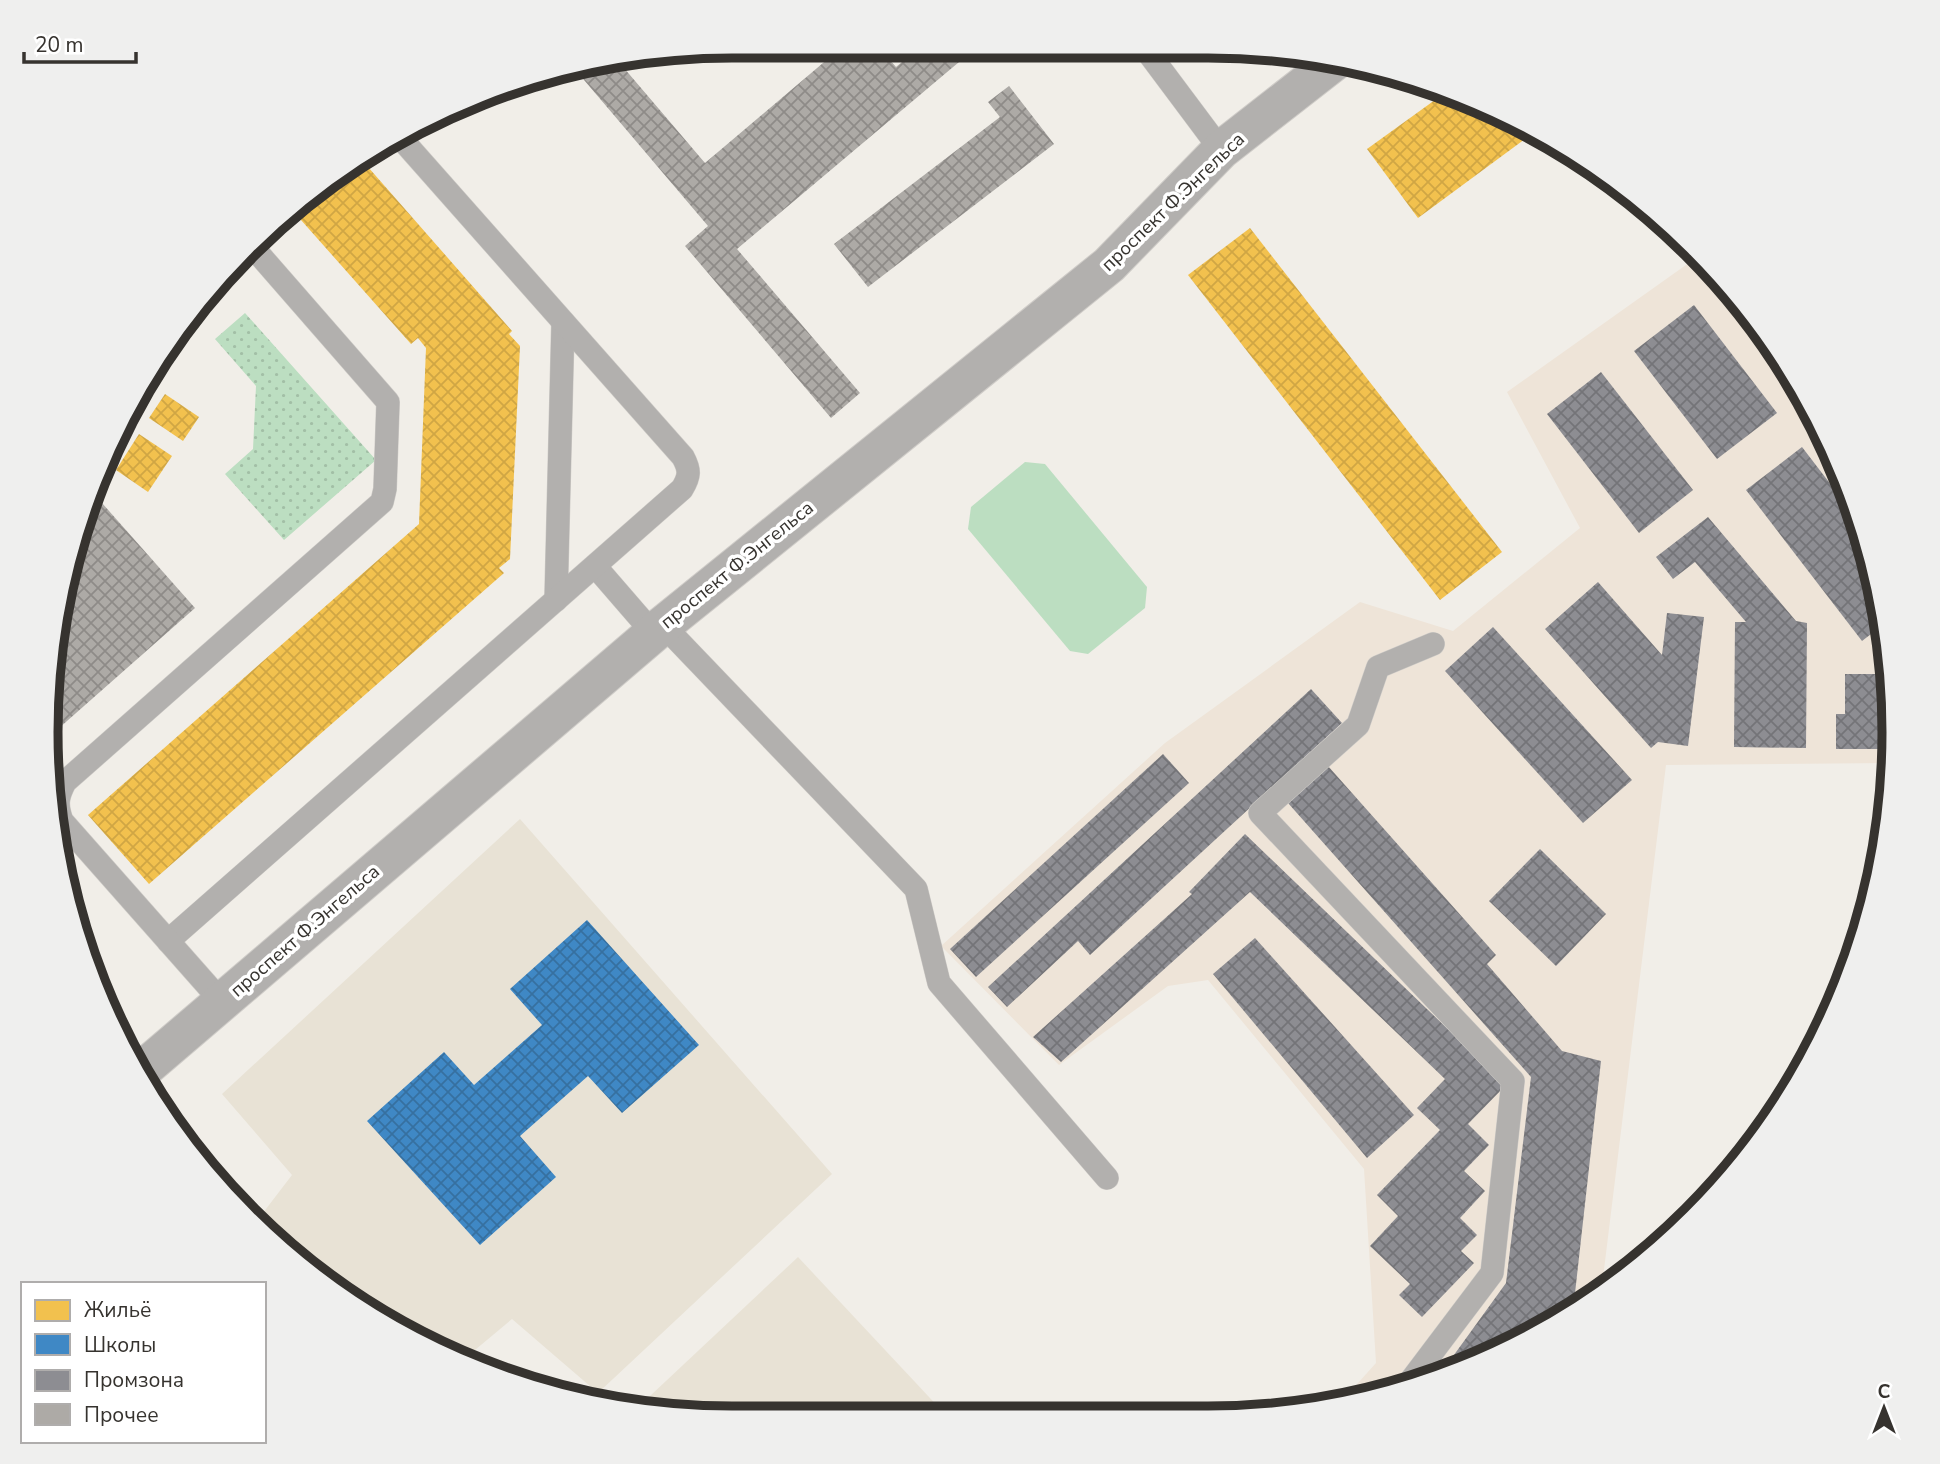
<svg xmlns="http://www.w3.org/2000/svg" width="1940" height="1464" font-family="'Nunito Sans',sans-serif">
<defs>
<pattern id="grass-dots" width="8" height="8" patternUnits="userSpaceOnUse" patternTransform="scale(1.75)"><rect width="8" height="8" fill="#bcdec1"/><path d="M2 2h.1M6 6h.1" fill="none" stroke="#a2bfa6" stroke-width="1.8" stroke-linecap="round"/></pattern>
<pattern id="homes-cross-hatch" width="8" height="8" patternUnits="userSpaceOnUse" patternTransform="scale(1.75)"><rect width="8" height="8" fill="#f2c14e"/><path d="M0 0l8 8M0 8l8-8" fill="none" stroke="#d0a644"/></pattern>
<pattern id="schools-cross-hatch" width="8" height="8" patternUnits="userSpaceOnUse" patternTransform="scale(1.75)"><rect width="8" height="8" fill="#3f88c5"/><path d="M0 0l8 8M0 8l8-8" fill="none" stroke="#3670a0"/></pattern>
<pattern id="industry-cross-hatch" width="8" height="8" patternUnits="userSpaceOnUse" patternTransform="scale(1.75)"><rect width="8" height="8" fill="#8d8d92"/><path d="M0 0l8 8M0 8l8-8" fill="none" stroke="#747478"/></pattern>
<pattern id="building-cross-hatch" width="8" height="8" patternUnits="userSpaceOnUse" patternTransform="scale(1.75)"><rect width="8" height="8" fill="#adaaa6"/><path d="M0 0l8 8M0 8l8-8" fill="none" stroke="#8e8b88"/></pattern>
</defs>
<rect width="100%" height="100%" fill="#f1eee8"/>
<!-- built -->
<g fill="#e8e2d5">
<path d="M 520,819 L 832,1174 L 598,1393 L 512,1319 L 463,1360 L 388,1326 L 279,1248 L 256,1222 L 292,1175 L 222,1094 Z"/>
<path d="M 798,1257 L 944,1413 L 642,1413 L 634,1411 Z"/>
</g>
<!-- industrial -->
<path fill="#eee4d8" d="M 1700,255 L 1779,350 L 1842,469 L 1881,598 L 1894,732 L 1891,763 L 1666,765 L 1601,1294 L 1590,1303 L 1429,1382 L 1340,1403 L 1376,1363 L 1364,1169 L 1208,980 L 1168,986 L 1059,1065 L 941,946 L 1165,743 L 1360,602 L 1453,631 L 1580,528 L 1507,392 Z"/>
<!-- grass -->
<path fill="url(#grass-dots)" d="M 245,313 L 376,460 L 284,540 L 225,474 L 253,449 L 256,386 L 215,339 Z"/>
<!-- pitch -->
<path fill="#bcdec1" d="M 1025,462 L 1045,464 L 1147,587 L 1145,608 L 1088,654 L 1070,651 L 968,529 L 971,507 Z"/>
<!-- homes -->
<g fill="url(#homes-cross-hatch)">
<path d="M 1446,92 L 1512,116 L 1536,131 L 1418,218 L 1367,149 Z"/>
<path d="M 361,159 L 512,331 L 509,334 L 520,346 L 510,559 L 499,568 L 504,573 L 149,884 L 88,815 L 419,524 L 426,348 L 418,338 L 411,344 L 293,211 Z"/>
<path d="M 1250,228 L 1502,552 L 1440,600 L 1188,275 Z"/>
<path d="M 165,394 L 199,417 L 183,441 L 149,418 Z"/>
<path d="M 139,434 L 172,456 L 148,492 L 116,470 Z"/>
</g>
<!-- schools -->
<path fill="url(#schools-cross-hatch)" d="M 587,920 L 699,1045 L 622,1113 L 588,1076 L 520,1136 L 556,1177 L 480,1245 L 367,1121 L 444,1052 L 474,1085 L 542,1025 L 510,989 Z"/>
<!-- industry -->
<g fill="url(#industry-cross-hatch)">
<path d="M 1727,287 L 1779,350 L 1790,371 L 1724,290 Z"/>
<path d="M 1694,305 L 1777,413 L 1717,459 L 1634,351 Z"/>
<path d="M 1601,372 L 1693,490 L 1639,533 L 1547,414 Z"/>
<path d="M 1802,447 L 1858,520 L 1881,598 L 1884,624 L 1862,641 L 1746,490 Z"/>
<path d="M 1708,517 L 1796,621 L 1807,623 L 1806,748 L 1734,747 L 1735,622 L 1746,622 L 1695,562 L 1673,579 L 1656,557 Z"/>
<path d="M 1598,582 L 1662,655 L 1667,613 L 1704,617 L 1688,746 L 1658,742 L 1651,748 L 1545,629 Z"/>
<path d="M 1493,627 L 1632,780 L 1583,823 L 1445,671 Z"/>
<path d="M 1845,674 L 1884,674 L 1884,713 L 1893,713 L 1894,732 L 1893,749 L 1836,749 L 1836,714 L 1845,714 Z"/>
<path d="M 1311,689 L 1342,723 L 1090,955 L 1078,941 L 1007,1007 L 988,987 Z"/>
<path d="M 1163,754 L 1189,783 L 976,977 L 950,949 Z"/>
<path d="M 1328,766 L 1496,955 L 1487,964 L 1562,1051 L 1601,1061 L 1573,1311 L 1438,1377 L 1506,1283 L 1531,1077 L 1288,803 Z"/>
<path d="M 1245,834 L 1506,1085 L 1468,1124 L 1489,1145 L 1464,1171 L 1485,1191 L 1460,1218 L 1477,1235 L 1461,1251 L 1474,1263 L 1422,1317 L 1399,1295 L 1410,1284 L 1370,1246 L 1398,1216 L 1377,1195 L 1440,1130 L 1417,1108 L 1445,1079 L 1250,892 L 1061,1062 L 1033,1037 L 1192,894 L 1189,892 Z"/>
<path d="M 1540,849 L 1606,914 L 1556,966 L 1489,901 Z"/>
<path d="M 1255,938 L 1414,1115 L 1367,1158 L 1213,974 Z"/>
</g>
<!-- building -->
<g fill="url(#building-cross-hatch)">
<path d="M 843,46 L 878,46 L 896,67 L 921,46 L 978,46 L 737,249 L 860,393 L 831,418 L 685,246 L 708,226 L 573,67 L 618,61 L 705,163 Z"/>
<path d="M 1009,86 L 1054,144 L 868,287 L 834,244 L 1000,117 L 988,102 Z"/>
<path d="M 94,494 L 195,608 L 50,736 L 59,598 Z"/>
</g>
<g fill="none" stroke-linecap="round" stroke-linejoin="round">
<!-- service casing -->
<g stroke="#cfccc8" stroke-width="24">
<g id="service">
<path d="M 1144,47 L 1221,150"/>
<path d="M 595,566 L 653,633"/>
<path d="M 556,600 L 563,322"/>
<path d="M 663,625 L 916,889 L 939,983 L 1107,1178"/>
<path d="M 168,941 L 682,489 C 690,476 690,470 683,457 L 397,134"/>
<path d="M 222,1002 L 62,821 C 56,805 57,797 65,782 L 382,502 L 385,489 L 388,402 L 250,244"/>
<path d="M 1406,1387 L 1492,1273 L 1513,1081 L 1260,813 L 1358,725 L 1378,667 L 1433,644"/>
</g>
</g>
<!-- minor casing -->
<g stroke="#cfccc8" stroke-width="40">
<path id="minor" d="M 141,1071 L 663,625 L 1109,265 L 1221,150 L 1335,61"/>
</g>
<!-- service -->
<use href="#service" stroke="#b2b0ae" stroke-width="23"/>
<!-- minor -->
<use href="#minor" stroke="#b2b0ae" stroke-width="38"/>
</g>
<g text-anchor="middle" dominant-baseline="central" stroke-width="7" stroke-linejoin="round" paint-order="stroke">
<!-- street labels -->
<g font-size="19" fill="#36332f" stroke="#fff">
<text transform="translate(1173 202) rotate(-44)">проспект Ф.Энгельса</text>
<text transform="translate(737 565) rotate(-39)">проспект Ф.Энгельса</text>
<text transform="translate(305 931) rotate(-41)">проспект Ф.Энгельса</text>
</g>
</g>
<!-- crop -->
<path d="M0 0H1940V1464H0ZM732 58H1208A674 674 0 0 1 1882 732V732A674 674 0 0 1 1208 1406H732A674 674 0 0 1 58 732V732A674 674 0 0 1 732 58Z" fill="#efefee" fill-rule="evenodd"/>
<path fill="none" stroke="#36332f" stroke-width="9" d="M732 58H1208A674 674 0 0 1 1882 732V732A674 674 0 0 1 1208 1406H732A674 674 0 0 1 58 732V732A674 674 0 0 1 732 58Z"/>
<!-- legend -->
<rect x="21" y="1282" width="245" height="161" fill="#ffffff" stroke="#afadac" stroke-width="2"/>
<rect x="35" y="1300" width="35" height="21" fill="#f2c14e" stroke="#afadac" stroke-width="2"/>
<text x="84" y="1317" font-size="21" fill="#36332f">Жильё</text>
<rect x="35" y="1334" width="35" height="21" fill="#3f88c5" stroke="#afadac" stroke-width="2"/>
<text x="84" y="1352" font-size="21" fill="#36332f">Школы</text>
<rect x="35" y="1370" width="35" height="21" fill="#8d8d92" stroke="#afadac" stroke-width="2"/>
<text x="84" y="1387" font-size="21" fill="#36332f">Промзона</text>
<rect x="35" y="1404" width="35" height="21" fill="#adaaa6" stroke="#afadac" stroke-width="2"/>
<text x="84" y="1422" font-size="21" fill="#36332f">Прочее</text>
<!-- north arrow -->
<g transform="translate(1884 1408)" stroke="#ffffff" stroke-width="5" paint-order="stroke">
<path d="M0-5L12 26L0 18L-12 26Z" fill="#36332f"/>
<text y="-10" font-size="19" font-weight="bold" text-anchor="middle" fill="#36332f">С</text>
</g>
<!-- scale -->
<path d="M24 52v10h112v-10" fill="none" stroke="#36332f" stroke-width="3.5"/>
<text x="35" y="52" font-size="21" fill="#36332f" stroke="#ffffff" stroke-width="5" paint-order="stroke">20 m</text>
</svg>
